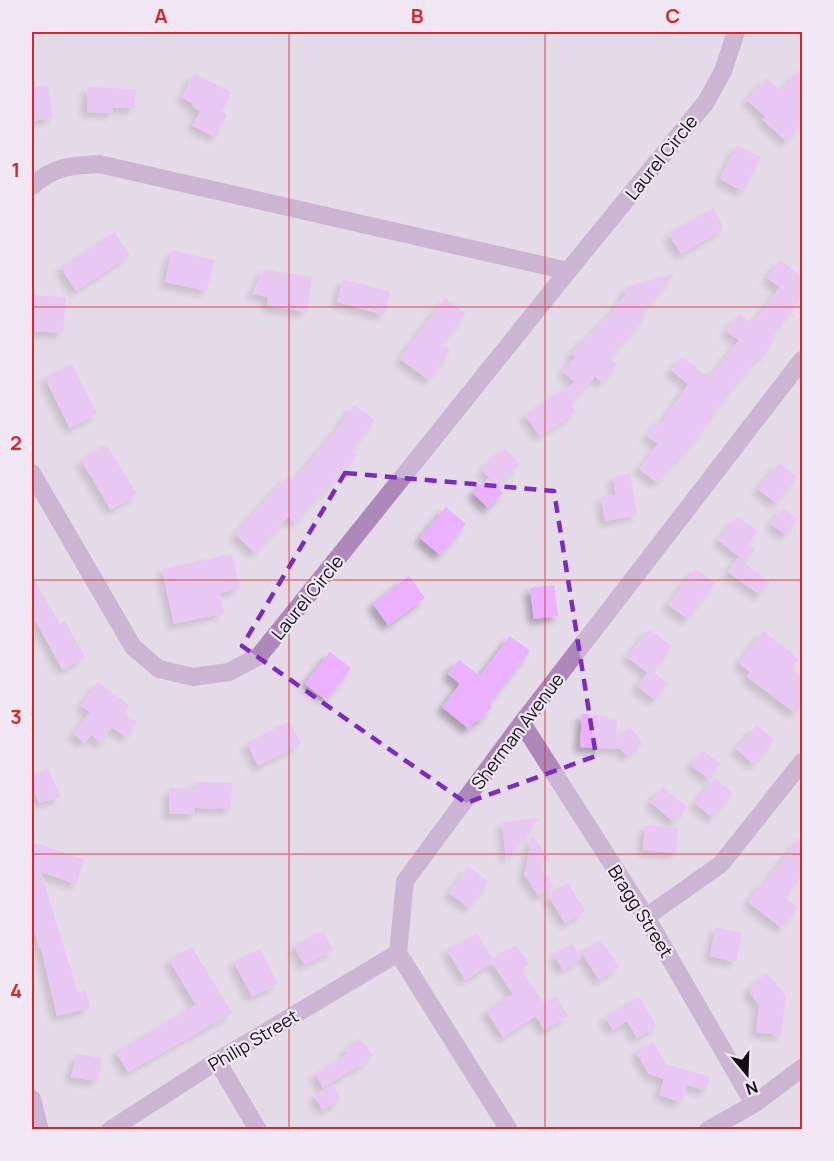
<svg xmlns="http://www.w3.org/2000/svg" width="834" height="1161" font-family="Manrope,sans-serif">
<defs>
<filter id="shadow"><feDropShadow dx="-5.5" dy="5.5" stdDeviation="3" flood-color="#0004"/></filter>
</defs>
<rect width="100%" height="100%" fill="#e5dae8"/>
<!-- building -->
<g fill="#ebb0ff" filter="url(#shadow)">
<path d="M 802,68 L 802,123 L 786,141 L 762,119 L 766,117 L 747,100 L 767,78 L 781,91 Z"/>
<path d="M 194,73 L 231,92 L 222,111 L 227,114 L 216,137 L 193,126 L 200,111 L 192,106 L 193,103 L 182,98 Z"/>
<path d="M 48,85 L 53,118 L 32,121 L 32,88 Z"/>
<path d="M 87,87 L 136,89 L 135,108 L 113,108 L 113,113 L 87,112 Z"/>
<path d="M 737,145 L 761,157 L 743,191 L 720,179 Z"/>
<path d="M 713,208 L 722,224 L 722,230 L 681,254 L 669,234 Z"/>
<path d="M 115,232 L 130,255 L 76,291 L 61,268 Z"/>
<path d="M 172,250 L 214,260 L 207,291 L 165,282 Z"/>
<path d="M 780,260 L 802,277 L 802,296 L 771,338 L 774,340 L 761,357 L 759,356 L 738,383 L 737,381 L 702,431 L 678,461 L 676,459 L 658,483 L 639,469 L 658,444 L 647,436 L 658,422 L 661,424 L 688,384 L 671,370 L 682,357 L 710,378 L 739,340 L 726,331 L 740,314 L 752,324 L 780,287 L 767,278 Z"/>
<path d="M 264,269 L 312,277 L 307,312 L 267,306 L 268,297 L 252,294 Z"/>
<path d="M 675,273 L 642,314 L 645,317 L 610,358 L 617,365 L 602,383 L 595,376 L 571,403 L 576,412 L 540,436 L 525,415 L 575,382 L 563,372 L 575,357 L 571,354 L 585,337 L 587,339 L 603,321 L 604,322 L 627,293 L 622,289 Z"/>
<path d="M 343,279 L 390,292 L 384,315 L 337,302 Z"/>
<path d="M 32,295 L 66,297 L 63,333 L 32,331 Z"/>
<path d="M 445,298 L 466,314 L 442,344 L 451,350 L 429,380 L 400,359 Z"/>
<path d="M 72,364 L 97,414 L 70,428 L 45,378 Z"/>
<path d="M 354,405 L 375,420 L 352,451 L 357,455 L 330,486 L 329,485 L 294,523 L 288,517 L 255,553 L 235,534 L 288,476 L 294,481 L 341,425 L 340,425 Z"/>
<path d="M 106,444 L 137,494 L 111,510 L 81,460 Z"/>
<path d="M 505,448 L 520,464 L 497,486 L 482,470 Z"/>
<path d="M 779,463 L 797,477 L 776,503 L 758,489 Z"/>
<path d="M 630,473 L 637,515 L 605,521 L 601,497 L 616,495 L 613,477 Z"/>
<path d="M 488,478 L 503,493 L 488,508 L 473,493 Z"/>
<path d="M 446,507 L 466,524 L 440,555 L 420,538 Z"/>
<path d="M 783,508 L 798,519 L 786,535 L 771,524 Z"/>
<path d="M 738,517 L 757,531 L 748,543 L 755,549 L 745,561 L 718,540 Z"/>
<path d="M 232,554 L 240,589 L 220,593 L 224,613 L 174,624 L 162,569 Z"/>
<path d="M 738,558 L 770,582 L 760,595 L 728,572 Z"/>
<path d="M 695,568 L 715,583 L 688,619 L 668,605 Z"/>
<path d="M 32,576 L 60,624 L 65,621 L 85,657 L 63,670 L 32,615 Z"/>
<path d="M 409,576 L 425,598 L 388,625 L 373,604 Z"/>
<path d="M 554,585 L 558,616 L 534,619 L 530,588 Z"/>
<path d="M 649,629 L 672,646 L 653,672 L 668,683 L 655,700 L 637,686 L 648,673 L 627,657 Z"/>
<path d="M 763,631 L 794,654 L 794,655 L 799,660 L 792,669 L 802,678 L 802,704 L 795,713 L 746,676 L 750,672 L 739,663 Z"/>
<path d="M 510,636 L 530,651 L 489,704 L 492,706 L 479,722 L 476,720 L 469,729 L 442,707 L 460,684 L 448,674 L 459,660 L 480,676 Z"/>
<path d="M 330,652 L 351,668 L 326,700 L 305,684 Z"/>
<path d="M 98,682 L 129,705 L 124,713 L 137,722 L 126,737 L 112,727 L 101,743 L 91,735 L 85,743 L 73,734 L 90,712 L 81,706 Z"/>
<path d="M 582,714 L 607,716 L 607,719 L 617,720 L 616,738 L 630,727 L 643,744 L 627,756 L 620,749 L 580,747 Z"/>
<path d="M 290,721 L 301,744 L 258,766 L 247,743 Z"/>
<path d="M 757,725 L 774,740 L 754,764 L 736,749 Z"/>
<path d="M 703,751 L 720,764 L 709,779 L 692,766 L 693,764 L 692,763 Z"/>
<path d="M 48,768 L 61,797 L 39,803 L 32,786 L 32,776 Z"/>
<path d="M 715,778 L 733,793 L 713,818 L 695,803 Z"/>
<path d="M 195,782 L 232,783 L 231,809 L 195,808 L 194,814 L 169,814 L 170,788 L 195,789 Z"/>
<path d="M 663,787 L 687,807 L 674,822 L 650,802 Z"/>
<path d="M 539,818 L 506,860 L 502,822 Z"/>
<path d="M 645,825 L 678,828 L 676,853 L 643,850 Z"/>
<path d="M 532,834 L 549,860 L 540,866 L 554,886 L 538,896 L 525,875 L 524,876 Z"/>
<path d="M 802,835 L 802,875 L 785,898 L 798,907 L 782,928 L 748,902 L 763,882 L 765,883 Z"/>
<path d="M 32,842 L 84,859 L 76,884 L 41,872 L 69,964 L 70,964 L 77,992 L 86,990 L 90,1008 L 57,1016 L 41,948 L 39,948 L 32,921 Z"/>
<path d="M 469,867 L 489,882 L 469,908 L 449,893 Z"/>
<path d="M 568,883 L 585,911 L 565,923 L 548,895 Z"/>
<path d="M 716,927 L 742,933 L 736,962 L 710,956 Z"/>
<path d="M 323,931 L 333,950 L 304,965 L 294,945 Z"/>
<path d="M 477,933 L 493,960 L 516,945 L 529,964 L 521,969 L 544,1003 L 556,996 L 568,1016 L 544,1030 L 536,1016 L 503,1037 L 486,1010 L 513,994 L 492,963 L 465,980 L 447,950 Z"/>
<path d="M 601,940 L 619,967 L 599,980 L 581,952 Z"/>
<path d="M 572,944 L 581,958 L 563,970 L 554,955 Z"/>
<path d="M 192,947 L 232,1013 L 128,1072 L 116,1052 L 196,1005 L 169,960 Z"/>
<path d="M 260,949 L 278,984 L 252,997 L 234,962 Z"/>
<path d="M 767,973 L 786,996 L 781,1035 L 756,1032 L 759,1005 L 750,993 L 750,987 Z"/>
<path d="M 639,997 L 657,1026 L 637,1038 L 627,1021 L 613,1030 L 605,1017 Z"/>
<path d="M 360,1038 L 373,1055 L 359,1067 L 358,1066 L 323,1088 L 315,1074 L 348,1053 L 345,1050 Z"/>
<path d="M 653,1042 L 666,1064 L 710,1077 L 706,1091 L 687,1085 L 681,1102 L 659,1095 L 664,1079 L 649,1074 L 636,1052 Z"/>
<path d="M 76,1054 L 102,1058 L 98,1081 L 71,1077 Z"/>
<path d="M 332,1084 L 341,1099 L 323,1110 L 314,1096 Z"/>
</g>
<g fill="none" stroke-linecap="round" stroke-linejoin="round">
<!-- street -->
<g stroke="#ad88b9" stroke-width="18">
<path d="M 32,186 C 54,166 71,166 99,164 L 568,271 L 259,656 L 229,672 L 193,677 L 159,669 L 133,647 L 32,473"/>
<path d="M 568,271 L 706,102 L 723,71 L 736,32"/>
<path d="M 522,723 L 646,917 L 754,1104"/>
<path d="M 646,917 L 721,864 L 802,762"/>
<path d="M 217,1061 L 258,1130"/>
<path d="M 32,1099 L 40,1130"/>
<path d="M 110,1130 L 217,1061 L 398,953"/>
<path d="M 509,1130 L 398,953 L 405,881 L 522,723 L 802,360"/>
<path d="M 708,1130 L 754,1104 L 802,1068"/>
</g>
</g>
<!-- marked area -->
<path d="M0 0H834V1161H0ZM 345,473 L 554,491 L 596,756 L 466,803 L 242,646 Z" fill="#e5dae8" fill-opacity=".55" fill-rule="evenodd"/>
<path fill="none" stroke="#7b2cbf" stroke-width="4.5" stroke-dasharray="12 8" stroke-linejoin="round" d="M 345,473 L 554,491 L 596,756 L 466,803 L 242,646 Z"/>
<!-- grid -->
<path fill="none" stroke="#d62828" stroke-width="1.5" stroke-opacity="0.55" d="M 289,32 L 289,1130M 545,32 L 545,1130M 32,307 L 802,307M 32,580 L 802,580M 32,854 L 802,854"/>
<g text-anchor="middle" dominant-baseline="central" stroke-width="4.5" stroke-linejoin="round" paint-order="stroke">
<!-- street labels -->
<g font-size="18" fill="#120f14" stroke="#f2e7f5">
<text transform="translate(661 157) rotate(-51)">Laurel Circle</text>
<text transform="translate(307 597) rotate(-51)">Laurel Circle</text>
<text transform="translate(517 731) rotate(-53)">Sherman Avenue</text>
<text transform="translate(641 911) rotate(58)">Bragg Street</text>
<text transform="translate(253 1040) rotate(-31)">Philip Street</text>
</g>
</g>
<!-- border -->
<rect width="834" height="1161" fill="none" stroke="#f2e7f5" stroke-width="66"/>
<!-- north arrow -->
<g transform="translate(747 1074) rotate(161)" stroke="#f2e7f5" stroke-width="4.5" paint-order="stroke">
<path d="M0-4.5L10 22L0 15L-10 22Z" fill="#120f14"/>
<text y="-9" font-size="16" font-weight="bold" text-anchor="middle" fill="#120f14">N</text>
</g>
<rect x="33" y="33" width="768" height="1095" fill="none" stroke="#d62828" stroke-width="2"/>
<g font-size="20" text-anchor="middle" font-weight="bold" fill="#d62828">
<text x="161" y="23">A</text>
<text x="417" y="23">B</text>
<text x="673" y="23">C</text>
<text x="16" y="177">1</text>
<text x="16" y="450">2</text>
<text x="16" y="724">3</text>
<text x="16" y="998">4</text>
</g>
</svg>
